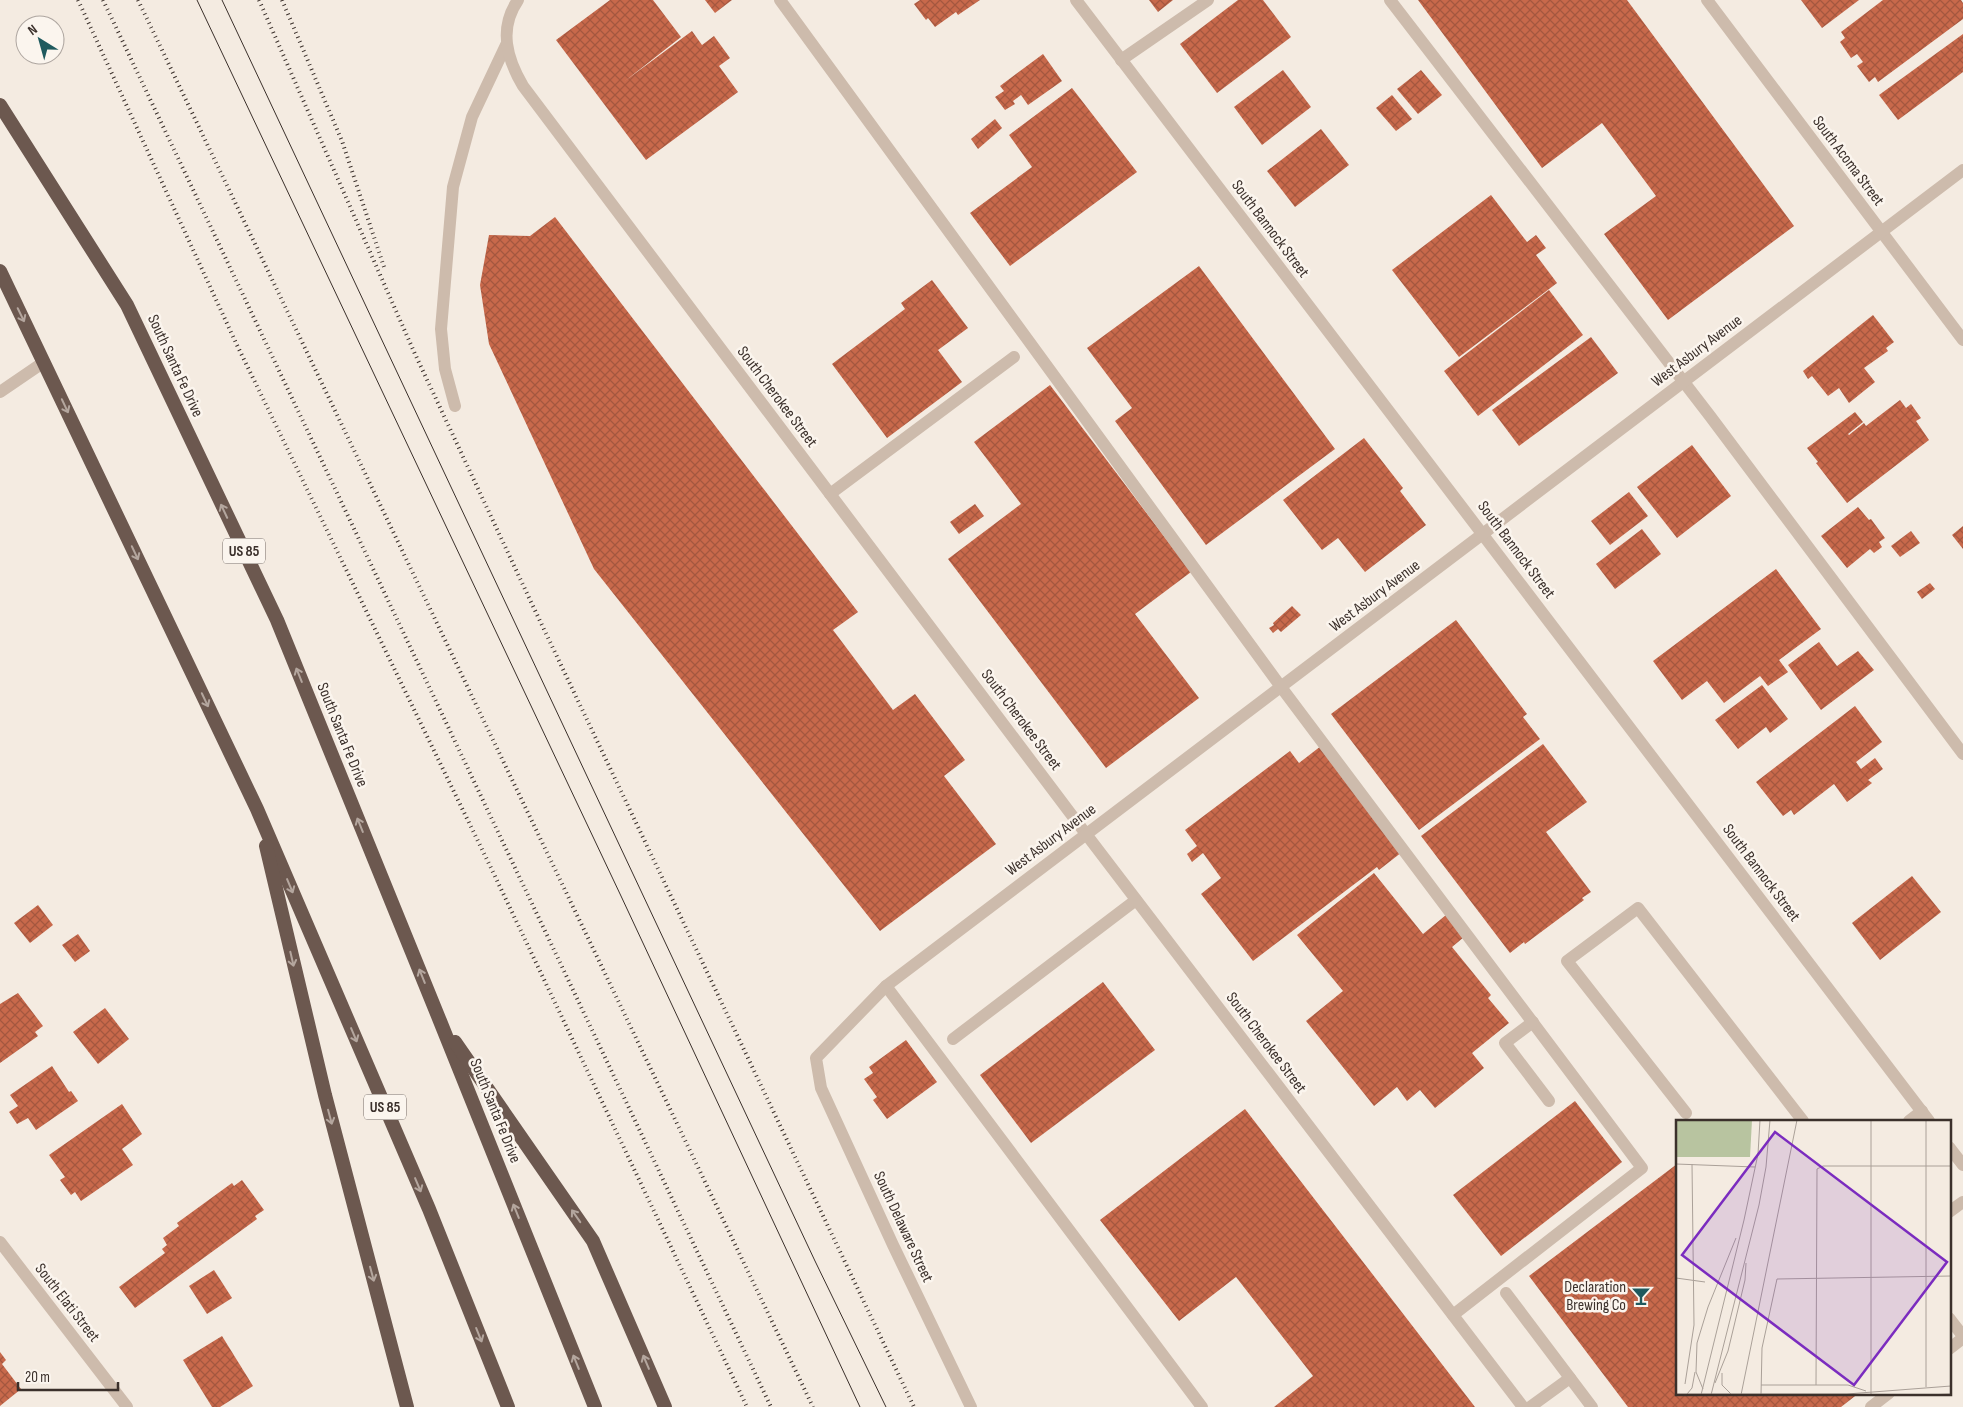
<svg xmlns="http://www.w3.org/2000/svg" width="1963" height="1407" font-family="'Sofia Sans Condensed',sans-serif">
<defs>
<pattern id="building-cross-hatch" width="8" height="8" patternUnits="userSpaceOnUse" patternTransform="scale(1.25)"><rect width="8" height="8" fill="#c8694b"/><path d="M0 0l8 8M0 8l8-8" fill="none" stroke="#a4573f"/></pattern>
</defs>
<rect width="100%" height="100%" fill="#f4ebe1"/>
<!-- building -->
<g fill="url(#building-cross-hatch)">
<path d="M 610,0 L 653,0 L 681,37 L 625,81 L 692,31 L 702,45 L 714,36 L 730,58 L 719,66 L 738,92 L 646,160 L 556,40 Z"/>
<path d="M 705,0 L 732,0 L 715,13 Z"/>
<path d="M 920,0 L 980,0 L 958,15 L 956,12 L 935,27 L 928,18 L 926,20 L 914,4 Z"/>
<path d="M 1149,0 L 1173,0 L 1158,12 Z"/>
<path d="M 1238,0 L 1263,0 L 1291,37 L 1217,93 L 1180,44 Z"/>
<path d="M 1418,0 L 1627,0 L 1794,226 L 1668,320 L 1604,234 L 1656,196 L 1602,123 L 1542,168 Z"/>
<path d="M 1801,0 L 1859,0 L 1822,28 Z"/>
<path d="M 1883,0 L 1961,0 L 1963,3 L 1963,19 L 1878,82 L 1875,77 L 1869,82 L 1857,66 L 1863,62 L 1857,54 L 1851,58 L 1840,42 L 1845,38 L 1841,32 Z"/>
<path d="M 1963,34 L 1963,72 L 1898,120 L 1879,95 Z"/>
<path d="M 1043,54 L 1062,81 L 1028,105 L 1021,95 L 1013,101 L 1015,104 L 1005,110 L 995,97 L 1004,91 L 1000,86 Z"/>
<path d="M 1283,70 L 1311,107 L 1262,145 L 1234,107 Z"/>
<path d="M 1421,70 L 1442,95 L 1418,114 L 1397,89 Z"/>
<path d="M 1072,88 L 1137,172 L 1010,266 L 970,213 L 1032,167 L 1009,135 Z"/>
<path d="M 1392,95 L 1412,119 L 1396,131 L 1376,108 Z"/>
<path d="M 995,119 L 1002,128 L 978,149 L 971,139 Z"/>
<path d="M 1321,129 L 1349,165 L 1295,207 L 1267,171 Z"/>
<path d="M 1491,195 L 1527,242 L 1536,235 L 1546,248 L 1536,255 L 1557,283 L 1459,357 L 1392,270 Z"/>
<path d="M 555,217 L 858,612 L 833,630 L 893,710 L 915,694 L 965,760 L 944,776 L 996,844 L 880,931 L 594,569 L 489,344 L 480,285 L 489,235 L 530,236 Z"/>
<path d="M 1199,266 L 1335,449 L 1206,545 L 1115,421 L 1132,408 L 1087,348 Z"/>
<path d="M 932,280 L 968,328 L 938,350 L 962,382 L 887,438 L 832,364 L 905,309 L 901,303 Z"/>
<path d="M 1549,290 L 1583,335 L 1478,416 L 1444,371 Z"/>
<path d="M 1873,315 L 1894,342 L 1886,348 L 1888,351 L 1864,368 L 1875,382 L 1849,403 L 1839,388 L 1828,396 L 1812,376 L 1808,379 L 1803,371 Z"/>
<path d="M 1591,337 L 1618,373 L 1519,446 L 1492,410 Z"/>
<path d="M 1050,385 L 1191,572 L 1135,614 L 1199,698 L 1106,768 L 948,559 L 1021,504 L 974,442 Z"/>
<path d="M 1900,400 L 1906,408 L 1911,404 L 1921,418 L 1916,421 L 1929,440 L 1847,503 L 1816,463 L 1818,462 L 1807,448 L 1855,412 L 1863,422 L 1848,434 L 1849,435 L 1864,423 L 1866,426 Z"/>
<path d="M 1364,438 L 1403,488 L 1400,491 L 1426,525 L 1365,572 L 1338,538 L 1322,550 L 1283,500 Z"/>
<path d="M 1692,445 L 1731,496 L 1677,538 L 1637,487 Z"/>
<path d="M 1629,492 L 1648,516 L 1610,545 L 1591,521 Z"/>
<path d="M 975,504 L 984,516 L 959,534 L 950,522 Z"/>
<path d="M 1858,507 L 1869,520 L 1871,519 L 1885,538 L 1879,542 L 1882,547 L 1874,553 L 1870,549 L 1847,568 L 1821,536 Z"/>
<path d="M 1963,526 L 1963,549 L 1952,535 Z"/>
<path d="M 1642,529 L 1661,554 L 1615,589 L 1596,564 Z"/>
<path d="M 1911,531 L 1920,543 L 1900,557 L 1891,546 Z"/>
<path d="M 1776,569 L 1821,629 L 1779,660 L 1788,672 L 1768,686 L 1760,676 L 1724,703 L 1707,681 L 1682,700 L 1653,661 Z"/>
<path d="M 1930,583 L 1935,589 L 1922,599 L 1917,592 Z"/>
<path d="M 1292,606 L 1301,615 L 1281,632 L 1278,629 L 1273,633 L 1269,628 L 1274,625 L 1273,623 Z"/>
<path d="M 1456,620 L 1527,714 L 1523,717 L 1540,739 L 1419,830 L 1331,714 Z"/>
<path d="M 1819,642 L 1837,666 L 1858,651 L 1874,670 L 1821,710 L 1788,665 Z"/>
<path d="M 1762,685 L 1788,719 L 1770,733 L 1766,727 L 1738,749 L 1715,720 Z"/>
<path d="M 1855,706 L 1882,742 L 1856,762 L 1861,769 L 1875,758 L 1883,769 L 1868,780 L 1872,783 L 1847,802 L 1834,784 L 1794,815 L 1791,810 L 1783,816 L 1756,782 Z"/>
<path d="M 1543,744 L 1587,802 L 1546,832 L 1591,892 L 1582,898 L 1584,900 L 1525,944 L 1524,942 L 1510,953 L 1421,836 Z"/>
<path d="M 1321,746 L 1402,852 L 1379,870 L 1377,867 L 1253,961 L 1201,894 L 1221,878 L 1203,853 L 1192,862 L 1187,854 L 1197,846 L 1185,830 L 1290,751 L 1299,763 Z"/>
<path d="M 1374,873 L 1423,934 L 1446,915 L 1464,937 L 1452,947 L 1491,995 L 1488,998 L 1509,1023 L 1472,1053 L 1484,1068 L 1435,1108 L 1420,1090 L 1407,1101 L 1397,1087 L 1374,1106 L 1306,1021 L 1343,991 L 1297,935 Z"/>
<path d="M 1912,876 L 1941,912 L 1880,960 L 1852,923 Z"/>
<path d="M 38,905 L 53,925 L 30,943 L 14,923 Z"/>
<path d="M 78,934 L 90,951 L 75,962 L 62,945 Z"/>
<path d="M 1103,982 L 1155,1050 L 1031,1143 L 980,1075 Z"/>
<path d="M 18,993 L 43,1026 L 35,1032 L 38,1036 L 0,1063 L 0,1004 Z"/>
<path d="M 105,1008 L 129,1039 L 98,1064 L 73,1032 Z"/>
<path d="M 906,1040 L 937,1082 L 887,1119 L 873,1100 L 877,1097 L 864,1079 L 873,1073 L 869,1067 Z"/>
<path d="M 52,1066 L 69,1092 L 71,1091 L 78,1101 L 36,1130 L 28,1118 L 17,1124 L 9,1112 L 18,1106 L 10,1095 Z"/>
<path d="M 1575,1101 L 1622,1162 L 1501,1256 L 1453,1195 Z"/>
<path d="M 122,1104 L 142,1134 L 122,1149 L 133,1165 L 81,1201 L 75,1192 L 71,1195 L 60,1180 L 65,1177 L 49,1155 Z"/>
<path d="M 1245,1109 L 1475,1407 L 1274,1407 L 1313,1376 L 1236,1277 L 1179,1321 L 1100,1220 Z"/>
<path d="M 1677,1164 L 1677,1393 L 1859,1393 L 1841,1407 L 1628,1407 L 1529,1276 Z"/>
<path d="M 242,1180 L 264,1210 L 255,1216 L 257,1219 L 135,1308 L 119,1287 L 165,1253 L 162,1249 L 167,1245 L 163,1238 L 179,1226 L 177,1223 L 232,1183 L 234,1186 Z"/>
<path d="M 214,1270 L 232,1298 L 207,1314 L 189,1286 Z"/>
<path d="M 222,1336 L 253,1386 L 220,1407 L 212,1407 L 183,1360 Z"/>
<path d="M 0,1352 L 6,1360 L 2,1364 L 21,1389 L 0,1406 Z"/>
</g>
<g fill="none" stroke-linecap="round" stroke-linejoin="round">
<!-- service -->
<g stroke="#cdbbac" stroke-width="12">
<path d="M 780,0 L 1281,687 L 1642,1168 L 1453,1315"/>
<path d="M 1390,0 L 1710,416 L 1963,754"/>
<path d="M 1121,60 L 1208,0"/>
<path d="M 455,406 L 445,369 L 441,329 L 453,187 L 472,117 L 506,45"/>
<path d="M 830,494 L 1014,357"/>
<path d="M 886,986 L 1202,1407"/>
<path d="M 1533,1022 L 1505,1043 L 1549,1101"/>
<path d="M 953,1039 L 1136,900"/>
<path d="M 1686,1113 L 1567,961 L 1638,908 L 1803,1121"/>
<path d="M 1909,1121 L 1922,1111"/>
<path d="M 1949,1212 L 1963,1202"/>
<path d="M 1506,1293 L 1592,1407"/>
<path d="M 1949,1318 L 1963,1336"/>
<path d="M 1949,1349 L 1963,1338"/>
<path d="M 1530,1407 L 1570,1378"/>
<path d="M 1871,1407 L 1889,1393"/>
</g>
<!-- minor -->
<g stroke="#cdbbac" stroke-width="12">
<path d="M 518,0 C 498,29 507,59 523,86 L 1086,834 L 1523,1407"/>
<path d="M 1076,0 L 1929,1121"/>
<path d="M 1707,0 L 1963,340"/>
<path d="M 0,392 L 44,362"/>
<path d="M 1949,1147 L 1963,1165"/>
<path d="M 0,1242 L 127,1407"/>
<path d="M 971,1407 L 893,1245 L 821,1088 L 816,1058 L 886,986 L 1963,170"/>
</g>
<!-- trunk -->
<g stroke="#6c584f" stroke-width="14">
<path d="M 0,105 L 127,305 L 277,620 L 440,1021 L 595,1407"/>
<path d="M 0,271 L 257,809 L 429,1209 L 508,1407"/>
<path d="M 266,846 L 325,1095 L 407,1407"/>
<path d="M 455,1042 L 593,1241 L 665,1407"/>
</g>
<!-- tram -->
<g stroke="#3b302b" stroke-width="1">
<path d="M 197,0 L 621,896 L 860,1407"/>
<path d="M 222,0 L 815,1261 L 886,1407"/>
</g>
<!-- rail -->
<g stroke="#3b302b" stroke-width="4" stroke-dasharray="1 4" stroke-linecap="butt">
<path d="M 78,0 L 236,343 L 492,870 L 747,1407"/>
<path d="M 103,0 L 771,1407"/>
<path d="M 138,0 L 813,1407"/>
<path d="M 259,0 L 415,354 L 531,602 L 914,1407"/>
<path d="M 282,0 L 342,141 L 385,270"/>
</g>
</g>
<!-- one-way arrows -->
<defs><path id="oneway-shaft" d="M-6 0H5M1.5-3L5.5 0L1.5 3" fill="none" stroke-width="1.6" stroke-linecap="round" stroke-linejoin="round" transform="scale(1.25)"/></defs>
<g stroke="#b4a69e">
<use href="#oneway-shaft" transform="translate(21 315) rotate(64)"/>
<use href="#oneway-shaft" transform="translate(65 406) rotate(65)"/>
<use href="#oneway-shaft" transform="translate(224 511) rotate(-115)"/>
<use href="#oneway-shaft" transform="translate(135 553) rotate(65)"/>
<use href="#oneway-shaft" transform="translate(299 675) rotate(-112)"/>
<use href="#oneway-shaft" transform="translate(205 700) rotate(65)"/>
<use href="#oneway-shaft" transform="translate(360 825) rotate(-112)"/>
<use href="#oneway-shaft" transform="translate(290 886) rotate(67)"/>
<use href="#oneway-shaft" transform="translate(292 959) rotate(77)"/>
<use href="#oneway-shaft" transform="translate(422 976) rotate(-112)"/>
<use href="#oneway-shaft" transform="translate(354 1035) rotate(67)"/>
<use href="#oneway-shaft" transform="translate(330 1117) rotate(75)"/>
<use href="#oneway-shaft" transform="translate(418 1185) rotate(67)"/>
<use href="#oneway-shaft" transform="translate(516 1211) rotate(-112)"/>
<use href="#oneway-shaft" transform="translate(576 1216) rotate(-125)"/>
<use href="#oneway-shaft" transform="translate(372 1274) rotate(75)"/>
<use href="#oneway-shaft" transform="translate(479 1335) rotate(68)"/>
<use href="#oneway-shaft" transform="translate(576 1362) rotate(-112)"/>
<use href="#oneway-shaft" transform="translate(646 1362) rotate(-113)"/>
</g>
<!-- icons -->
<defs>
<g id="bar-bare" transform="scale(1.5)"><path d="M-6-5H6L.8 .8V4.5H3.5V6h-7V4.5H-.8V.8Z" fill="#1f5a5e" stroke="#fbf5ee" stroke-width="2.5" paint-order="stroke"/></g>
</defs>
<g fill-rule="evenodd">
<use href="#bar-bare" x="1641" y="1296"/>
</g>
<g text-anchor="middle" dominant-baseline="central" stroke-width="5" stroke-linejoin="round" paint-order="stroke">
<!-- shield labels -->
<g fill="#fbf5ee" stroke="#756b66" stroke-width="1">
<rect x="223" y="538.5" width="42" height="25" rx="4"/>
<rect x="364" y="1094.5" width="42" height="25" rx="4"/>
</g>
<g font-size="15" font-weight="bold" fill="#3b302b">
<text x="244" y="551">US 85</text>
<text x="385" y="1107">US 85</text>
</g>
<!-- street labels -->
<g font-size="16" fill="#3b302b" stroke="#fbf5ee">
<text transform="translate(1848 161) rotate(53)">South Acoma Street</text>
<text transform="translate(1270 229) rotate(53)">South Bannock Street</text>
<text transform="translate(1697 351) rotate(-37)">West Asbury Avenue</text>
<text transform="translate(175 366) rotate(65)">South Santa Fe Drive</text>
<text transform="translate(777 397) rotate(53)">South Cherokee Street</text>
<text transform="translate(1516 550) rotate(53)">South Bannock Street</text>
<text transform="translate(1375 596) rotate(-37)">West Asbury Avenue</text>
<text transform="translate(1021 720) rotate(53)">South Cherokee Street</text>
<text transform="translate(342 735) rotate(68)">South Santa Fe Drive</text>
<text transform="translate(1051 840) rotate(-37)">West Asbury Avenue</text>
<text transform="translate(1761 873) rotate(53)">South Bannock Street</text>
<text transform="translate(1266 1043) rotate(53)">South Cherokee Street</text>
<text transform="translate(495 1111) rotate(68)">South Santa Fe Drive</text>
<text transform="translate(903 1227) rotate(65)">South Delaware Street</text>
<text transform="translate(67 1303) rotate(52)">South Elati Street</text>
</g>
<!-- poi labels -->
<g font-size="16" fill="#3b302b" stroke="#fbf5ee" text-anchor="end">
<text x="1626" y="1287">Declaration<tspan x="1626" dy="18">Brewing Co</tspan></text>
</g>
</g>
<!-- overview -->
<g transform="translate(1676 1120)">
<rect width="275" height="275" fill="#f4ebe1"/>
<path d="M 0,0 L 76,0 L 74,37 L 0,37 Z" fill="#b8c4a0"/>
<path fill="none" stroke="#aaa098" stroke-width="1" d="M 0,44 L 79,47M 0,158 L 29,162M 46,253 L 46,265 L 55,274M 39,263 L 52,231 L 69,160 L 70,143M 9,264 L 18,205 L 16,44M 85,265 L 172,265 L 190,271M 140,265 L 141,49 L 147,46 L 275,46M 250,267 L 250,0M 27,269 L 20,252 L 21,223 L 32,187 L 60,118M 0,274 L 171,274 L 275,266M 11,274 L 16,268 L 19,252M 195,274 L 195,0M 25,275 L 68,100 L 82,34 L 84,0M 35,275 L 83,85 L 90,47 L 94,0M 65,275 L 121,0M 85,275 L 86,228 L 101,159 L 275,156M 250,275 L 275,274"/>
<path fill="#7b2cbf" fill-opacity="0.15" stroke="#7b2cbf" stroke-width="2.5" d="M 99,12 L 271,142 L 178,265 L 6,135 Z"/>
<rect width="275" height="275" fill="none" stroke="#3b302b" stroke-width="2.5"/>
</g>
<!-- north arrow -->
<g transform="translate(40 40) rotate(323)"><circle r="24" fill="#fbf5ee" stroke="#aea6a0"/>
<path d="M0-4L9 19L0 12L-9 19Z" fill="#1f5a5e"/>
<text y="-8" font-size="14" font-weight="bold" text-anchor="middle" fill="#3b302b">N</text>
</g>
<!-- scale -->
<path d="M18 1382v8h100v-8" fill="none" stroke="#3b302b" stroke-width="2.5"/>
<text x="25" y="1382" font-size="15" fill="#3b302b" stroke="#fbf5ee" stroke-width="4" paint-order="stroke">20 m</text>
</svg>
